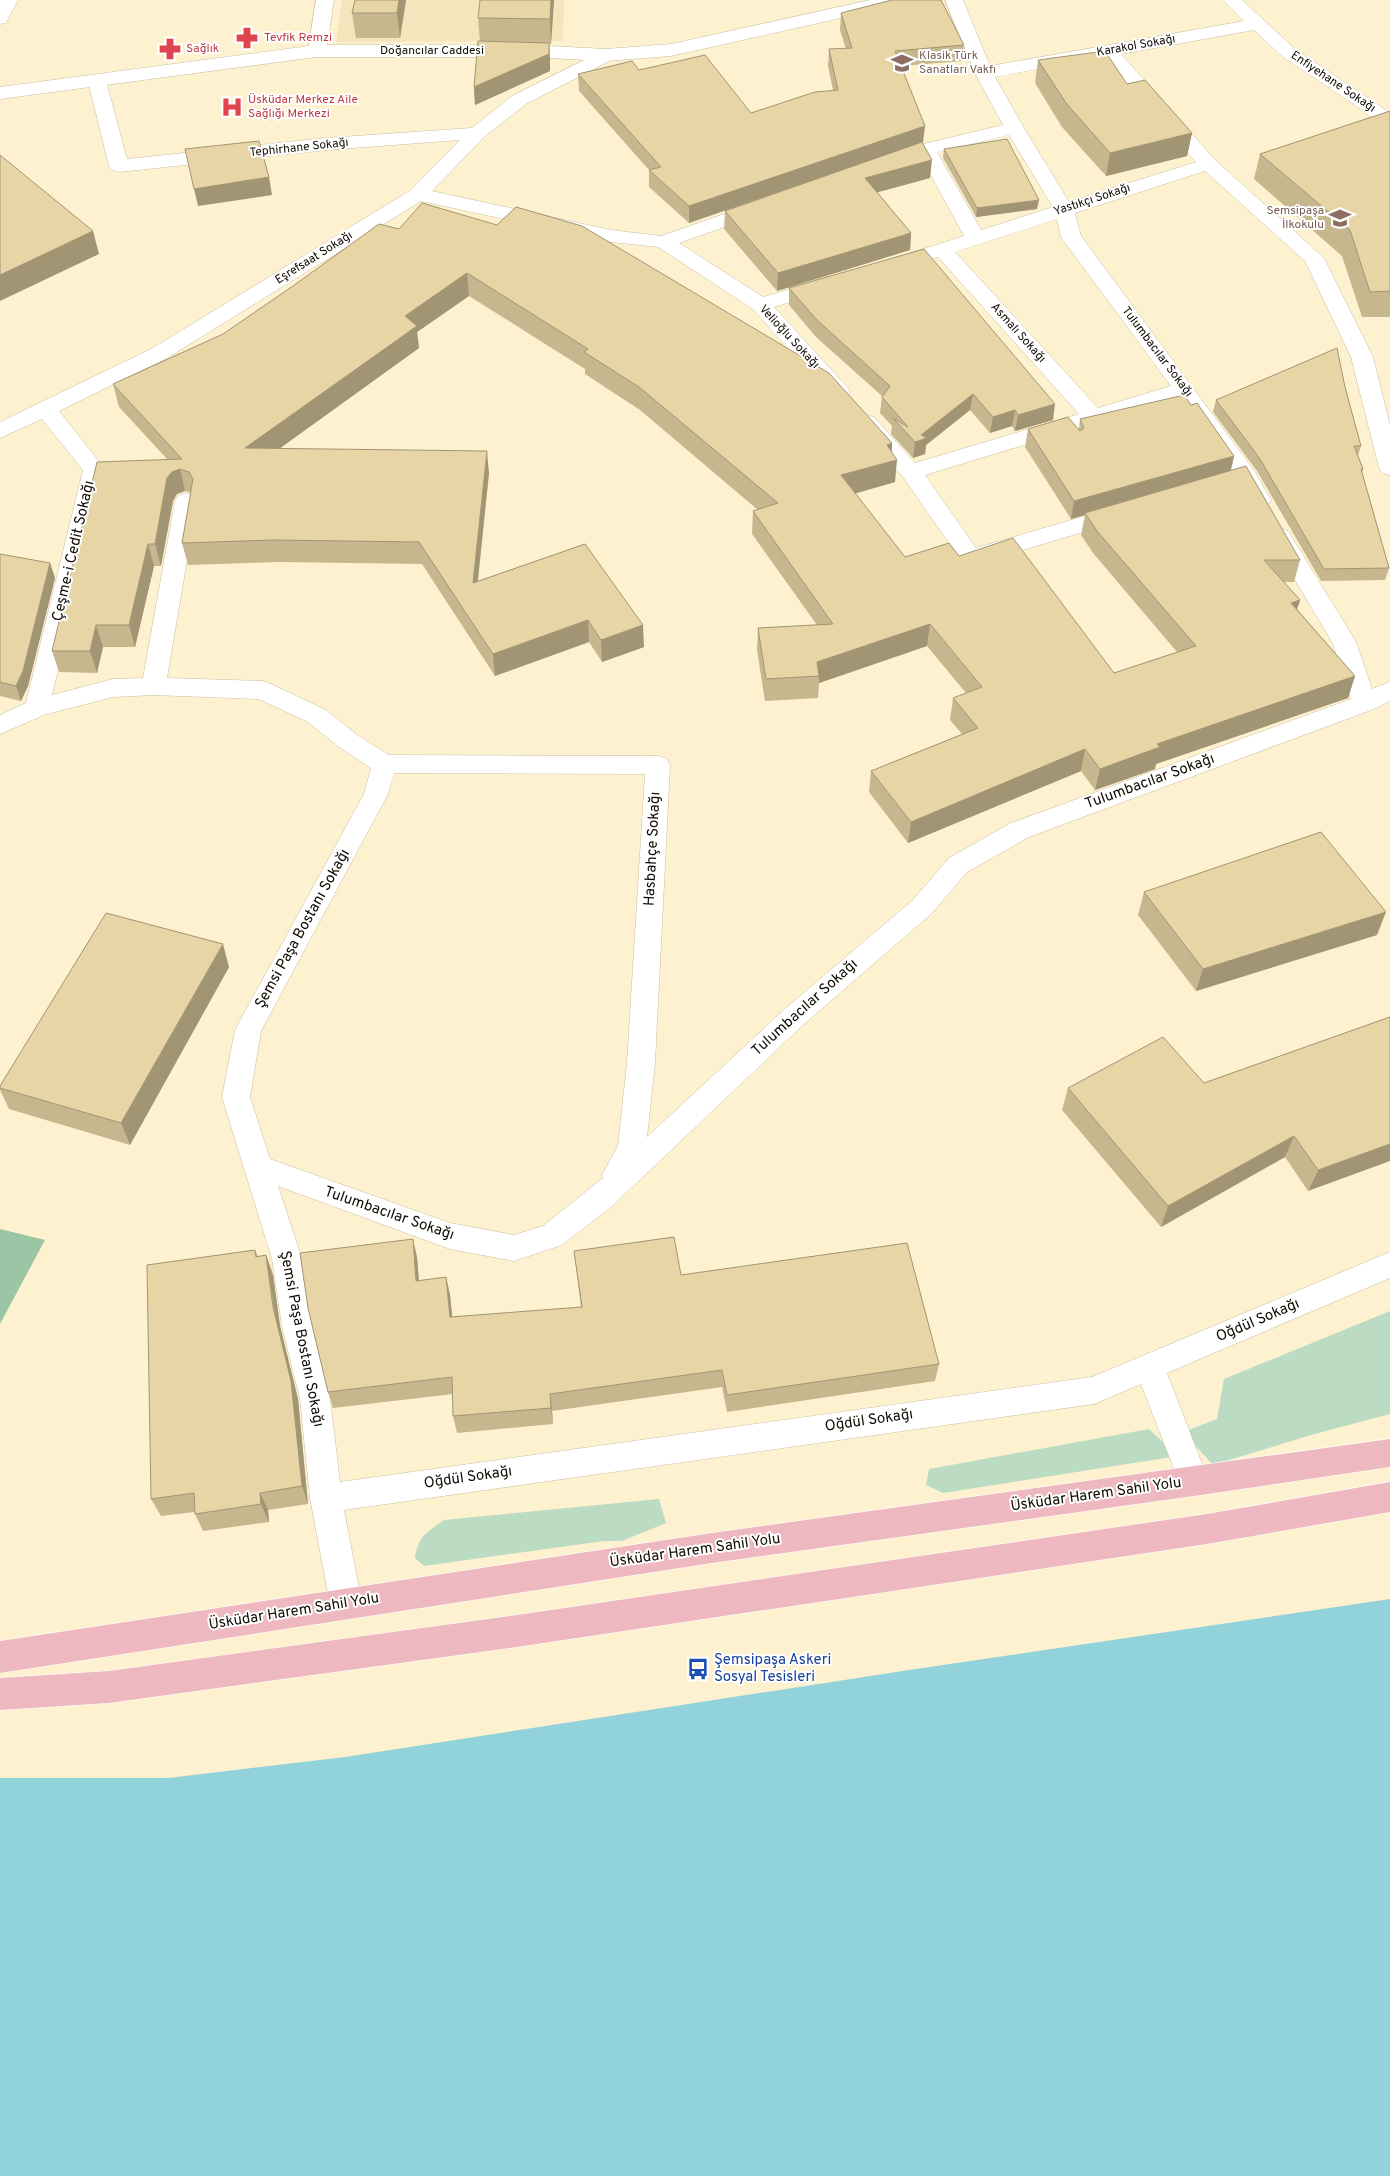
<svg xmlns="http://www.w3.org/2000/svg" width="1390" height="2176" font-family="Overpass,sans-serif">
<rect width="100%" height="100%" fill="#fdf1d0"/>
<!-- built -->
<path fill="#f4e5bd" d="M 342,0 L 564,0 L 563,41 L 336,42 Z"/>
<!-- green -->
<g fill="#bbdbc2">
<path d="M 1390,1311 L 1390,1414 L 1311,1435 L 1213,1465 L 1183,1432 L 1217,1419 L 1224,1379 Z"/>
<path d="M 1149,1429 L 1178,1456 L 943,1493 L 926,1485 L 929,1469 Z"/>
<path d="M 659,1499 L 666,1523 L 622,1541 L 604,1541 L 424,1566 L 415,1558 C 419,1535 426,1533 444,1520 Z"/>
</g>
<!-- forest -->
<path fill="#9bc6a5" d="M 0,1229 L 45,1240 L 0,1324 Z"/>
<!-- water -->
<path fill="#92d2db" d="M 1390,1599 L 1390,2176 L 0,2176 L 0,1778 L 168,1778 L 345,1757 L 909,1670 Z"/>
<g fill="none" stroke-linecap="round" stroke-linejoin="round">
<!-- street casing -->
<g stroke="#cabe9f" stroke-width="1">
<g id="street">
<path d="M 0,0 L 18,0 L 6,23 L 0,24 Z"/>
<path d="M 316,0 L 334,0 L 326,51 L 323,55 L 317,57 L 311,55 L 308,51 Z"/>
<path d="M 945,0 L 963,0 L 990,66 L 1244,21 L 1223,0 L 1242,0 L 1295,49 L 1390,113 L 1390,128 L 1383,126 L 1358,107 L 1283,57 L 1254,30 L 1121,54 L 1215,160 L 1324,258 L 1373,357 L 1390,425 L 1390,475 L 1382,473 L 1379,468 L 1351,357 L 1305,261 L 1205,171 L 1075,213 L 1081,236 L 1255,472 L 1271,500 L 1268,505 L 1260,508 L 1252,505 L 1238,480 L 1179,398 L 925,475 L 976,548 L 1119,506 L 1127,509 L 1130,514 L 1127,519 L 979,563 L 971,565 L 963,563 L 903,477 L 858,427 L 855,422 L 858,417 L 866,415 L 874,417 L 915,463 L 1079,414 L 938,257 L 893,271 L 886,269 L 883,265 L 886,261 L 964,236 L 921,157 L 890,168 L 883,166 L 880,162 L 883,158 L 919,145 L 1003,125 L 975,73 ZM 1103,57 L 1196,162 L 1069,202 L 1024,128 L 995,77 ZM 1009,135 L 1053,207 L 981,230 L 937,152 ZM 1057,219 L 1061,237 L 1171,386 L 1098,408 L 955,252 Z"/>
<path d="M 606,49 L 613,51 L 615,55 L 613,59 L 526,104 L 484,137 L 432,191 L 611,230 L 661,236 L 753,204 L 760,202 L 767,204 L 770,208 L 767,212 L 679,243 L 763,297 L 826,279 L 833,281 L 836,285 L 833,289 L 774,307 L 847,387 L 850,392 L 847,397 L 839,399 L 831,397 L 753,309 L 658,247 L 611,242 L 421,201 L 167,358 L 59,411 L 105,469 L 52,695 L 113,679 L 143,678 L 175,501 L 178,496 L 186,493 L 194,496 L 197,501 L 167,678 L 263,681 L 271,684 L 326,710 L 357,735 L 389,755 L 658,756 L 667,759 L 670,765 L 655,1063 L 647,1137 L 786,1008 L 913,900 L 949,858 L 1011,823 L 1351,699 L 1332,642 L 1269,536 L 1272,531 L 1280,528 L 1288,531 L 1356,642 L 1372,689 L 1390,682 L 1390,701 L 1374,709 L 1029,837 L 967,872 L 931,914 L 804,1024 L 611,1207 L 562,1245 L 514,1261 L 450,1249 L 278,1186 L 302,1259 L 312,1326 L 330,1399 L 340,1482 L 1092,1377 L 1390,1252 L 1390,1278 L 1167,1373 L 1209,1482 L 1205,1492 L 1194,1496 L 1183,1492 L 1141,1384 L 1094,1404 L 344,1510 L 362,1604 L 357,1615 L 346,1619 L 335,1615 L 330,1604 L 310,1498 L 300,1399 L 282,1326 L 272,1259 L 222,1097 L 235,1030 L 364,794 L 371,768 L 339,747 L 308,722 L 259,699 L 154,695 L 113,697 L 44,715 L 0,734 L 0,715 L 26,703 L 83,470 L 42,419 L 0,438 L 0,422 L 153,348 L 411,190 L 460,140 L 326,150 L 119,172 L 112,170 L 109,166 L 88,81 L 90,77 L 97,75 L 104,77 L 106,81 L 127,159 L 326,138 L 472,128 L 512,96 ZM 394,773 L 645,774 L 627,1063 L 618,1146 L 602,1175 L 603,1178 L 543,1226 L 514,1235 L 450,1223 L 270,1159 L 250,1097 L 261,1031 L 388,794 Z"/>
</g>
</g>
<!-- secondary casing -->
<g stroke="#cabe9f" stroke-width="1">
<path id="secondary" d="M 870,0 L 900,0 L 897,4 L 832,20 L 671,56 L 606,61 L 530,57 L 317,57 L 0,99 L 0,87 L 317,45 L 530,45 L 606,49 L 671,44 Z"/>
</g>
<!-- primary casing -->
<g stroke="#fff" stroke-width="1">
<g id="primary">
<path d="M 1390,1439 L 1390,1467 L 1194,1496 L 712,1563 L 0,1673 L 0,1641 L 712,1533 Z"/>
<path d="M 1390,1482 L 1390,1512 L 1207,1544 L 510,1648 L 109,1703 L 0,1710 L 0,1678 L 109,1671 L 510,1616 L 1207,1514 Z"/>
</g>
</g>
<!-- street -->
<use href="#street" fill="#fff" fill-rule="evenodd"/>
<!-- secondary -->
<use href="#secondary" fill="#fff" fill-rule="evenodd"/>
<!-- primary -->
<use href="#primary" fill="#eeb8c0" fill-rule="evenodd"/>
</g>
<!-- wall -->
<g fill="#c7b78e">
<path d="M 355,0 L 406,0 L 400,38 L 356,38 L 352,13 Z"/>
<path d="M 554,0 L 551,44 L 549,44 L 550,60 L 550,71 L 475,105 L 474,87 L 480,42 L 478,18 Z"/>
<path d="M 841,13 L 964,45 L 962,61 L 902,66 L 923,142 L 922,142 L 930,178 L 877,192 L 911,233 L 910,250 L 777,291 L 724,229 L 725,211 L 838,171 L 689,223 L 649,187 L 649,170 L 579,91 L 578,74 L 639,70 L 751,113 L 833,90 L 828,66 L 829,49 L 846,49 L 840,30 Z"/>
<path d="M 1038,60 L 1127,84 L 1192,133 L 1187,156 L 1106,176 L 1062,127 L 1035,83 Z"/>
<path d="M 1390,111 L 1390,317 L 1362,317 L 1342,256 L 1254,179 L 1260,154 Z"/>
<path d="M 944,149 L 1037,209 L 976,217 L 943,158 Z"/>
<path d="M 379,224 L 892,443 L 892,452 L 895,482 L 855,493 L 905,557 L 959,556 L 1114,673 L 1177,652 L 1093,553 L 1081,535 L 1085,515 L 1071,519 L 1025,447 L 1028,429 L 1079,429 L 1080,419 L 1191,405 L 1234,456 L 1231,470 L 1300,560 L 1294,582 L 1284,582 L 1300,600 L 1297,609 L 1355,676 L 1348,698 L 1156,764 L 1155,769 L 1095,790 L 1081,771 L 908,843 L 869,792 L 871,771 L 962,734 L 950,720 L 953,698 L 966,693 L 927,646 L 819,683 L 818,698 L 765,701 L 757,650 L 758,628 L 817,625 L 752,534 L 753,511 L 758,510 L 640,410 L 585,374 L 585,369 L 469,296 L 417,332 L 419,348 L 280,448 L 489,473 L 478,581 L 585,544 L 644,647 L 602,662 L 589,642 L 495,676 L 422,564 L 279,562 L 188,565 L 182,543 L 191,493 L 185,491 L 177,494 L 173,501 L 161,566 L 154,566 L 135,647 L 103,647 L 97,673 L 59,672 L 52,651 L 168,460 L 119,407 L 113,384 L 223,334 L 293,286 Z"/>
<path d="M 789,288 L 1053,420 L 1015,431 L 1012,426 L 990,433 L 970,410 L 926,445 L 925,454 L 913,458 L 891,434 L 892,426 L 880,413 L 882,396 L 816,337 L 789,305 Z"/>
<path d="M 1345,387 L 1361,446 L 1358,455 L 1363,469 L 1362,473 L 1389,568 L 1385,580 L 1321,581 L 1257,471 L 1213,412 L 1216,400 Z"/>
<path d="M 0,554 L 50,563 L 55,578 L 28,686 L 21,701 L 0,696 Z"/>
<path d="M 1144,892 L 1377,935 L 1196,991 L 1138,915 Z"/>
<path d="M 229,967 L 130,1145 L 9,1109 L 0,1090 L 0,1086 Z"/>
<path d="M 1390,1017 L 1308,1191 L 1285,1157 L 1161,1227 L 1062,1110 L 1068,1088 L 1204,1083 Z"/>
<path d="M 255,1250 L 258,1256 L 266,1255 L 273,1275 L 280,1326 L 298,1399 L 308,1504 L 268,1510 L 269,1522 L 203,1531 L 195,1514 L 194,1512 L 161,1516 L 151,1499 Z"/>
<path d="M 574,1251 L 681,1275 L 939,1364 L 935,1381 L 727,1412 L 722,1387 L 552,1411 L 553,1424 L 457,1433 L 453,1416 L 453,1394 L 333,1408 L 328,1392 L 417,1257 L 419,1281 L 446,1277 L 450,1295 L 452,1317 L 581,1307 Z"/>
</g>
<!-- shaded-wall -->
<g fill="#a29574">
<path d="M 399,0 L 406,0 L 400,38 L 397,13 Z"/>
<path d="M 551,0 L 554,0 L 551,44 L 550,19 Z"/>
<path d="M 549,43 L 550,60 L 550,71 L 475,105 L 474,87 Z"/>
<path d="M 925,126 L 923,142 L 689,223 L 689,206 Z"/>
<path d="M 1192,133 L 1187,156 L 1106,176 L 1110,153 Z"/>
<path d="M 932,160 L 930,178 L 864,196 L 865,178 Z"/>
<path d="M 269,177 L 272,195 L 198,206 L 194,189 Z"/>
<path d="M 1039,200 L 1037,209 L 976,217 L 977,208 Z"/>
<path d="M 93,231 L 99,254 L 0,301 L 0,275 Z"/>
<path d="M 911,233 L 910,250 L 777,291 L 778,273 Z"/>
<path d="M 467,273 L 469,296 L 417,332 L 419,348 L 250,470 L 245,448 L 405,316 Z"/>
<path d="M 973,394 L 970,410 L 926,445 L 925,454 L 913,458 L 915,442 L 921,435 Z"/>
<path d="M 1055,404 L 1053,420 L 1015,431 L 1018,415 Z"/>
<path d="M 1015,410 L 1012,426 L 990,433 L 993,417 Z"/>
<path d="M 892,443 L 891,461 L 897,460 L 895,482 L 840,498 L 841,475 L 887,445 Z"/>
<path d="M 487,451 L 489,473 L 475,605 L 473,583 Z"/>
<path d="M 1234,456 L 1230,473 L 1085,513 L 1085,515 L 1071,519 L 1074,501 Z"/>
<path d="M 180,469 L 185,491 L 177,494 L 173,501 L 161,566 L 155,544 L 167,478 L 172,472 Z"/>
<path d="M 148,544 L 154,566 L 135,647 L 129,625 Z"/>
<path d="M 50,563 L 55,578 L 28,686 L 21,701 L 16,686 Z"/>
<path d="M 1300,600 L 1293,622 L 1291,603 Z"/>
<path d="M 588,620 L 589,642 L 495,676 L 493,654 Z"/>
<path d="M 930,624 L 927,646 L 819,683 L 819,676 L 817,662 Z"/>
<path d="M 96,625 L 103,647 L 97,673 L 90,651 Z"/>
<path d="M 643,625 L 644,647 L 602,662 L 601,640 Z"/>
<path d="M 1355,676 L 1348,698 L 1156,764 L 1155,769 L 1095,790 L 1100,769 L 1157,744 Z"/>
<path d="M 1085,749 L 1081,771 L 908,843 L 911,822 Z"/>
<path d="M 1386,912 L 1377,935 L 1196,991 L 1203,969 Z"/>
<path d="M 223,944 L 229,967 L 130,1145 L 121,1123 Z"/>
<path d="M 1294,1136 L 1285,1157 L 1161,1227 L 1168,1206 Z"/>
<path d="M 1390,1144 L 1390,1161 L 1308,1191 L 1318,1170 Z"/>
<path d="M 413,1239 L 417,1257 L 420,1299 L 416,1281 Z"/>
<path d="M 266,1255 L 273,1275 L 280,1326 L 298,1399 L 308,1504 L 302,1486 Z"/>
<path d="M 446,1277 L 450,1295 L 454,1334 L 450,1317 Z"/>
<path d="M 550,1394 L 552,1411 L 553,1424 L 551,1408 Z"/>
<path d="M 260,1493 L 268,1510 L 269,1522 L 261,1504 Z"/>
</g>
<!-- building -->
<g fill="#e7d5a5" stroke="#a29574">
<path d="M 355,0 L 399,0 L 397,13 L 352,13 Z"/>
<path d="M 480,0 L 551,0 L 550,19 L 478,18 Z"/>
<path d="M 892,0 L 941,0 L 964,45 L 895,51 L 925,126 L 689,206 L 649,170 L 661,167 L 578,74 L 632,61 L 639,70 L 705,55 L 751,113 L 815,92 L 838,90 L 829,49 L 852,48 L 841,13 Z"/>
<path d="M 478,41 L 549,43 L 549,54 L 474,87 Z"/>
<path d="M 1105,51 L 1127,84 L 1145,80 L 1192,133 L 1110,153 L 1066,103 L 1038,60 Z"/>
<path d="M 1390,111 L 1390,291 L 1370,292 L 1350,230 L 1260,154 Z"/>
<path d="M 1007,139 L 1039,200 L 977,208 L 944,149 Z"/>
<path d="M 259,141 L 269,177 L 194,189 L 185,149 Z"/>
<path d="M 922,142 L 932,160 L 865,178 L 911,233 L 778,273 L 725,211 Z"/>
<path d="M 0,155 L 93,231 L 0,275 Z"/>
<path d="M 422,203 L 497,225 L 516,207 L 582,226 L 829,373 L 892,443 L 887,445 L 897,460 L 841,475 L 905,557 L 949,543 L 959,556 L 1013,538 L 1114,673 L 1196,646 L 1097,531 L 1085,513 L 1246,466 L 1300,560 L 1264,560 L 1300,600 L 1291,603 L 1355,676 L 1157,744 L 1160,747 L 1100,769 L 1085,749 L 911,822 L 871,771 L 978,728 L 953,698 L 982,687 L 930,624 L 817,662 L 819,676 L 766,679 L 758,628 L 833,624 L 753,511 L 778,503 L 639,387 L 584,352 L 588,349 L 467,273 L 405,316 L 417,326 L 245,448 L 487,451 L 473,583 L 585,544 L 643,625 L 601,640 L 588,620 L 493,654 L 419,542 L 274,540 L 182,543 L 193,479 L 189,472 L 180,469 L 172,472 L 167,478 L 155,544 L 148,544 L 129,625 L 96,625 L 90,651 L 52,651 L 97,462 L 182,459 L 113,384 L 223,334 L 293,286 L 379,224 L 399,229 Z"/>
<path d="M 924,249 L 1055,404 L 1018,415 L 1015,410 L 993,417 L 973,394 L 921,435 L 927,438 L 915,442 L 893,418 L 908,427 L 882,397 L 890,386 L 817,320 L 789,288 Z"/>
<path d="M 1337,348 L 1345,387 L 1361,446 L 1354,446 L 1363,469 L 1361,469 L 1389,568 L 1324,569 L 1260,459 L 1216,400 Z"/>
<path d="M 1184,395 L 1191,405 L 1197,403 L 1234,456 L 1074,501 L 1028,429 L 1068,417 L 1080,431 L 1084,428 L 1080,419 Z"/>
<path d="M 0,554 L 50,563 L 23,671 L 16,686 L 0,682 Z"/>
<path d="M 1321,832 L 1386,912 L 1203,969 L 1144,892 Z"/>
<path d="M 106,913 L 223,944 L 121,1123 L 0,1088 L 0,1086 Z"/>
<path d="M 1390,1017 L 1390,1144 L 1318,1170 L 1294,1136 L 1168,1206 L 1068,1088 L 1163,1037 L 1204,1083 Z"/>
<path d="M 674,1237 L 681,1275 L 907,1243 L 939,1364 L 727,1395 L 722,1370 L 550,1394 L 551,1408 L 453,1416 L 452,1377 L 328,1392 L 308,1308 L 300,1253 L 413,1239 L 416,1281 L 446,1277 L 450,1317 L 582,1307 L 574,1251 Z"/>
<path d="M 255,1250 L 256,1257 L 266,1255 L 273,1307 L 291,1381 L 302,1486 L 260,1493 L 261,1504 L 195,1514 L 194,1493 L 151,1499 L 147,1265 Z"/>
</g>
<!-- icons -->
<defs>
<g id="pharmacy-bare" transform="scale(1.725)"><path d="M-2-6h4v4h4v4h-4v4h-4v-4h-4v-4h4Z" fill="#e0444e" stroke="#fff" stroke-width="2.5" paint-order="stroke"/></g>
<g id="school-bare" transform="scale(1.725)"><path d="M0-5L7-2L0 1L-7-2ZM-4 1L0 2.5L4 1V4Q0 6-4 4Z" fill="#8d6e63" stroke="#fff" stroke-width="2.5" paint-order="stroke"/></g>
<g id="hospital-bare" transform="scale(1.725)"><path d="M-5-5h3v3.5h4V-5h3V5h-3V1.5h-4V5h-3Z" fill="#e0444e" stroke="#fff" stroke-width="2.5" paint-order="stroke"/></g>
<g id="bus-bare" transform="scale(1.725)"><path d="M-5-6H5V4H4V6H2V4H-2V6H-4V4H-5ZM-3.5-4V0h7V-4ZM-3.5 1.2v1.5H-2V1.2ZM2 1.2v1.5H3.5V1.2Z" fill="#1a4fb4" stroke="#fff" stroke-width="2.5" paint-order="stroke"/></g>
</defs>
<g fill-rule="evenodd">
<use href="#pharmacy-bare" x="247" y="38"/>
<use href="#pharmacy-bare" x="170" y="49"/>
<use href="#school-bare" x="902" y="63"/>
<use href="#hospital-bare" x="232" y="107"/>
<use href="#school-bare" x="1340" y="218"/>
<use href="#bus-bare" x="698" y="1669"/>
</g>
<g text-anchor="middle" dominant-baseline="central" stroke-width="4" stroke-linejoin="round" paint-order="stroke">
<!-- far-health labels -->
<g font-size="12" fill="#be3a42" stroke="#fff" text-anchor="start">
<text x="264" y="38">Tevfik Remzi</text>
<text x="186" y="49">Sağlık</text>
<text x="248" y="100">Üsküdar Merkez Aile<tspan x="248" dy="14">Sağlığı Merkezi</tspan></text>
</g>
<!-- far-street labels -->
<g font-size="12" fill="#100b03" stroke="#fff">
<text transform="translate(1136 46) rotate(-10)">Karakol Sokağı</text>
<text x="432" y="51">Doğancılar Caddesi</text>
<text transform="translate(1333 82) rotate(34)">Enfiyehane Sokağı</text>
<text transform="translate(299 148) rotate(-6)">Tephirhane Sokağı</text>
<text transform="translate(1092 200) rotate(-18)">Yastıkçı Sokağı</text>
<text transform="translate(314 258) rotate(-32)">Eşrefsaat Sokağı</text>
<text transform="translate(1018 333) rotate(48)">Asmalı Sokağı</text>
<text transform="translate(789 337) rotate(47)">Velioğlu Sokağı</text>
<text transform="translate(1157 352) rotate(53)">Tulumbacılar Sokağı</text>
</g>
<!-- far-education labels -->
<g font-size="12" fill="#785e54" stroke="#fff" text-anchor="start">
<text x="919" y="56">Klasik Türk<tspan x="919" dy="14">Sanatları Vakfı</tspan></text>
<text x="1324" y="211" text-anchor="end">Semsipaşa<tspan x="1324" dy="14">İlkokulu</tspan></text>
</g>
<!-- street labels -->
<g font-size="15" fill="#100b03" stroke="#fff">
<text transform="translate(74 551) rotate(-77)">Çeşme-i Cedit Sokağı</text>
<text transform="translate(1150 782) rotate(-20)">Tulumbacılar Sokağı</text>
<text transform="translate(653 849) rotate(-87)">Hasbahçe Sokağı</text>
<text transform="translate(303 929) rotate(-61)">Şemsi Paşa Bostanı Sokağı</text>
<text transform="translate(805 1008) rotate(-42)">Tulumbacılar Sokağı</text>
<text transform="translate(389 1214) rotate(19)">Tulumbacılar Sokağı</text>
<text transform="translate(1258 1321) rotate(-23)">Oğdül Sokağı</text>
<text transform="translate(301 1339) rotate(79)">Şemsi Paşa Bostanı Sokağı</text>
<text transform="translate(869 1421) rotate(-8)">Oğdül Sokağı</text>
<text transform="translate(468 1478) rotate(-8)">Oğdül Sokağı</text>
<text transform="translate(1096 1495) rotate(-8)">Üsküdar Harem Sahil Yolu</text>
<text transform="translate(695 1551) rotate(-8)">Üsküdar Harem Sahil Yolu</text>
<text transform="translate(294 1612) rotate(-9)">Üsküdar Harem Sahil Yolu</text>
</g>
<!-- transit labels -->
<g font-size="15" fill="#164399" stroke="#fff" text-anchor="start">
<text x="714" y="1660">Şemsipaşa Askeri<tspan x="714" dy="17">Sosyal Tesisleri</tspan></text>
</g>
</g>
</svg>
